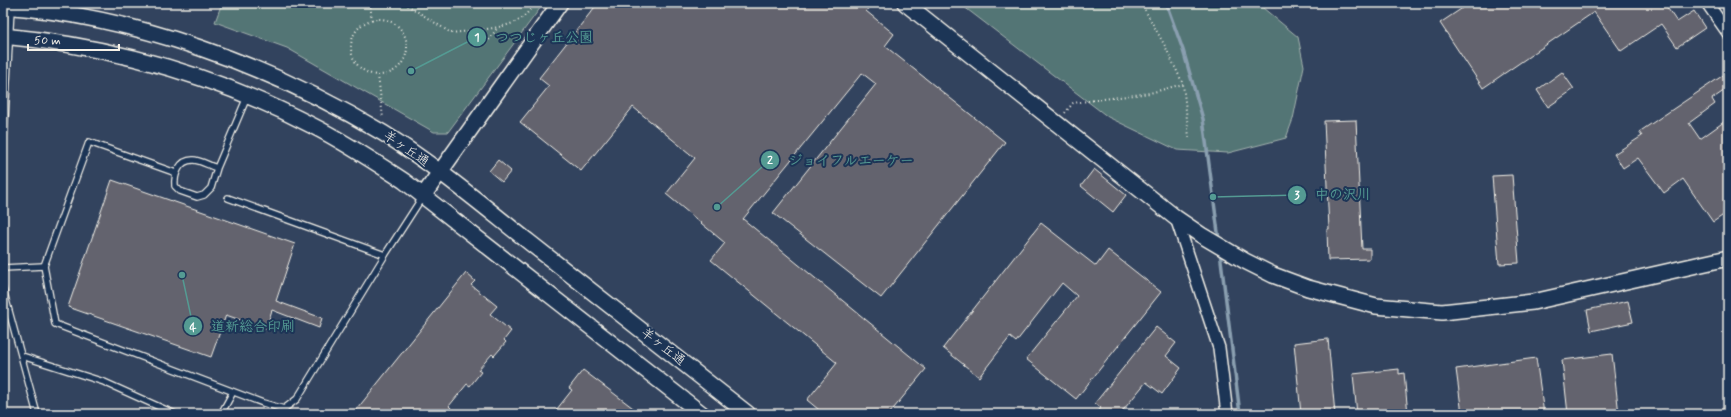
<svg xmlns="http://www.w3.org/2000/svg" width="1731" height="417" font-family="Mynerve,'Klee One',sans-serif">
<rect width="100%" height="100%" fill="#32435e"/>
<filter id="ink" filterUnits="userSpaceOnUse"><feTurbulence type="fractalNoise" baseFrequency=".025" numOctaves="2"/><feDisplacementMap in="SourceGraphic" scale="8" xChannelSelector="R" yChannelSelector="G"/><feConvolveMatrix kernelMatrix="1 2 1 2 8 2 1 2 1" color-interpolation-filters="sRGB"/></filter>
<g filter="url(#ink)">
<!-- green -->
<g fill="#537575" stroke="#a4b3ae">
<path d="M 222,3 L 544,3 L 448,132 L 434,132 L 287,48 L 215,22 Z"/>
<path d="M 959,3 L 1257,3 L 1298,37 L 1304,66 L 1293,119 L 1286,138 L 1228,153 L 1177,150 L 1108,117 Z"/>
</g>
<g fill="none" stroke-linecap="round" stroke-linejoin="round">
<!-- stream -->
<g stroke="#8a9fb0" stroke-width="3.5">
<path d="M 1166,3 L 1183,50 L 1203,119 L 1219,240"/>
<path d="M 1220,252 L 1240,414"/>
</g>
</g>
<!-- building -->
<g fill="#64636e" stroke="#f4f1e8">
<path d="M 598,3 L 864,3 L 869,7 L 866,11 L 894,34 L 885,46 L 1005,142 L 881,298 L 773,213 L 876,84 L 862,73 L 743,219 L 926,369 L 889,414 L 824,414 L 807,400 L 837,363 L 711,260 L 725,243 L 666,194 L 695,158 L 633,107 L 581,171 L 520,122 L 549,86 L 539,78 Z"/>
<path d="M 1470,3 L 1664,3 L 1677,22 L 1694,11 L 1705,28 L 1677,47 L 1661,24 L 1621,51 L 1594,12 L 1483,88 L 1440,23 Z"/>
<path d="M 1562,72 L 1574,89 L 1548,107 L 1537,90 Z"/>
<path d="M 1728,72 L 1728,88 L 1712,99 L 1715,104 L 1689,123 L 1700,139 L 1728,119 L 1728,212 L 1713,222 L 1683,179 L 1664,193 L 1638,158 L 1623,168 L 1614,154 L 1642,136 L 1639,132 Z"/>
<path d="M 1356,120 L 1362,249 L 1370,249 L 1370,259 L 1328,260 L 1327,229 L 1329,229 L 1324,121 Z"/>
<path d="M 498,160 L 511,171 L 502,182 L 489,171 Z"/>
<path d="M 1094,169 L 1126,195 L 1113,212 L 1081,186 Z"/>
<path d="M 1512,175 L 1519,263 L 1499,264 L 1492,176 Z"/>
<path d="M 112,180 L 295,244 L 276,301 L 322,318 L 319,328 L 272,310 L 266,329 L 226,315 L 211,357 L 68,307 Z"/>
<path d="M 1041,223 L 1096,266 L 1108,250 L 1161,292 L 1076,399 L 1026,359 L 1077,296 L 1062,283 L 1016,342 L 1010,337 L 979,377 L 943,348 Z"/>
<path d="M 466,273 L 475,281 L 471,285 L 497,306 L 490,314 L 511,331 L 504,340 L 506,342 L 494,356 L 492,354 L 478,370 L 481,372 L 470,386 L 467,384 L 449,406 L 451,408 L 447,414 L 353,414 Z"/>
<path d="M 1628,301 L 1633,322 L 1591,331 L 1587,310 Z"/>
<path d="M 1156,327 L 1176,343 L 1166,356 L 1181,368 L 1162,394 L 1146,382 L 1120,414 L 1096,414 L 1101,408 L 1095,403 Z"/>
<path d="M 1328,339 L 1335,414 L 1301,414 L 1294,343 Z"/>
<path d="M 1612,354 L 1619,414 L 1568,414 L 1562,360 Z"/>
<path d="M 1536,358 L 1544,414 L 1462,414 L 1456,369 Z"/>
<path d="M 1399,369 L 1399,374 L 1404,373 L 1408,414 L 1357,414 L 1353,374 Z"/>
<path d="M 583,370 L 641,414 L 553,414 L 572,390 L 569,388 Z"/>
</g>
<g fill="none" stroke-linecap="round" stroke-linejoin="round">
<!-- lane casing -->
<g stroke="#f4f1e8" stroke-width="8">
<g id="lane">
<path d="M 3,156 L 11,9"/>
<path d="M 217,168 C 210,166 200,160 193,160 C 179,160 174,175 175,186 L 180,191 L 197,197 L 204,195 L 211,188 L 217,168 L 247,97"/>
<path d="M 176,173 L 89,142 L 44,266 L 55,324 L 263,403 L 284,409 L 297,399 L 385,255 L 423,196"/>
<path d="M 228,198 L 385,255"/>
<path d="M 3,268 L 44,266"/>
<path d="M 3,289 L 37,414"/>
<path d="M 22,356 L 104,382 L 175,414"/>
<path d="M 221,414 L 233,392"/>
</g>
</g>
<!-- street casing -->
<g stroke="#f4f1e8" stroke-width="14">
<g id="street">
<path d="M 1707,3 L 1728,33"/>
<path d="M 1176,218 L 1219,348 L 1227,414"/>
</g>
</g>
<!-- secondary casing -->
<g stroke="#f4f1e8" stroke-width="18">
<g id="secondary">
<path d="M 905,3 L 1176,218 L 1201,235 L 1245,261 L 1273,275 L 1308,288 L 1376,306 L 1442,312 L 1533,302 L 1728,258"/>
<path d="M 3,6 C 135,16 269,65 383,133 C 435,165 482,205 529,242 C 602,299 675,357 748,414"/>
<path d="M 3,36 C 111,46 217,76 313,126 C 345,142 375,162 404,181 L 702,414"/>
<path d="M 423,196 L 560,3"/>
</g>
</g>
<!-- path -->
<g stroke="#f4f1e8" stroke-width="2" stroke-dasharray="1 3" stroke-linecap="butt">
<path d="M 370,3 L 372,20"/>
<path d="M 404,3 L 451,33 C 468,31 503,29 517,21 C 525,17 530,10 535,3"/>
<path d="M 1141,3 L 1165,46 L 1183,84 L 1189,137"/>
<circle cx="379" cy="47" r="28"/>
<path d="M 489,40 L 498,27"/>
<path d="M 378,75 L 383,118"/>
<path d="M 1065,113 L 1073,103 L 1150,93 L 1183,84"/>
</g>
<!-- lane -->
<use href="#lane" stroke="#1d3557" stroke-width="5.5"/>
<!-- street -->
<use href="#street" stroke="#1d3557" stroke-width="11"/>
<!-- secondary -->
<use href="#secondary" stroke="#1d3557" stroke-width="15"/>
</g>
</g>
<g text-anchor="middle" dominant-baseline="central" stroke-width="4" stroke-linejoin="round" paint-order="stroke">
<!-- street labels -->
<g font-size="13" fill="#f4f1e8" stroke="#1d3557">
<text transform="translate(406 149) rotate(34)">羊ヶ丘通</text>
<text transform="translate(663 347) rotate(38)">羊ヶ丘通</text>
</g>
</g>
<!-- callouts -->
<path fill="none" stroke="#549b93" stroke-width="1.5" d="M411 71L477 37M717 207L770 160M1213 197L1297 195M182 275L193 326"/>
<g fill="#549b93" stroke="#1d3557" stroke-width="1.5">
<circle cx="411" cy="71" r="4"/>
<circle cx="717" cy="207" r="4"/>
<circle cx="1213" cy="197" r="4"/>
<circle cx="182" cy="275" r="4"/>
<circle cx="477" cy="37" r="10"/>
<circle cx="770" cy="160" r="10"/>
<circle cx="1297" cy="195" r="10"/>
<circle cx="193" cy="326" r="10"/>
</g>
<g font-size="12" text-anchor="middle" font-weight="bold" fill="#fff">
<text x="477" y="41">1</text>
<text x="770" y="164">2</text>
<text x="1297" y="199">3</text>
<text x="193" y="331">4</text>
</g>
<g font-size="14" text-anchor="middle" font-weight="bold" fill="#549b93" stroke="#1d3557" stroke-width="4" stroke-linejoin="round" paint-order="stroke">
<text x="544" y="42">つつじヶ丘公園</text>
<text x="851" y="165">ジョイフルエーケー</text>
<text x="1343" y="199">中の沢川</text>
<text x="253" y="331">道新総合印刷</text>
</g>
<!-- margin -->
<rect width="1731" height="417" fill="none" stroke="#1d3557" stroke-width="16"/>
<rect x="8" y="8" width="1715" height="401" fill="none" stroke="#f4f1e8" stroke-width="1.5" filter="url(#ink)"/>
<!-- scale -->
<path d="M28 44v6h91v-6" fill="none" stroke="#f4f1e8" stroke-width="2"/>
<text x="34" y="44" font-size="12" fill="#f4f1e8" stroke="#1d3557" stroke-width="3" paint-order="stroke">50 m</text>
</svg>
